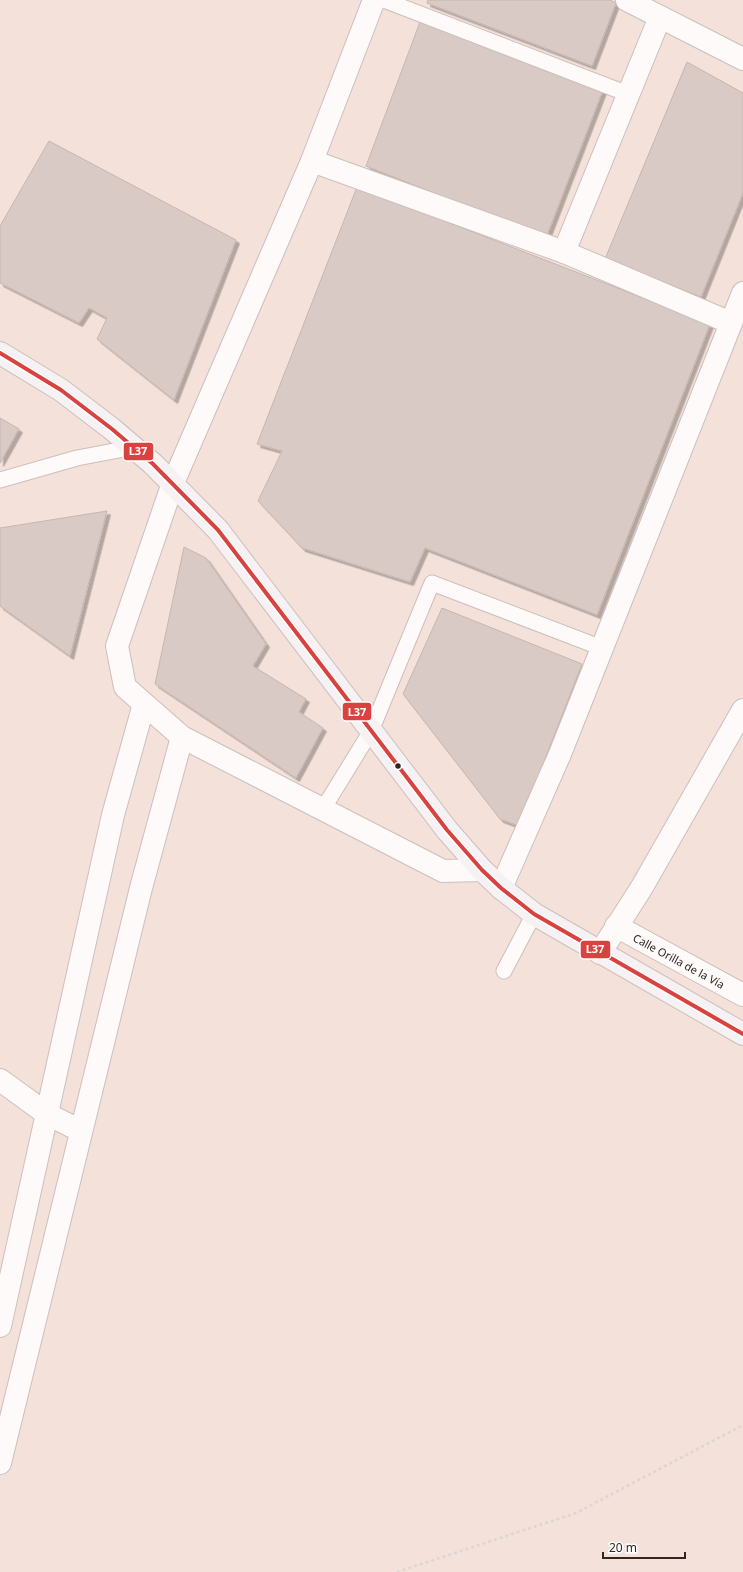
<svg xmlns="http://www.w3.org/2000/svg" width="743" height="1572" font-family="'Noto Sans',sans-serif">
<defs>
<filter id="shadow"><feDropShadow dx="3.5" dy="3.5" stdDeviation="0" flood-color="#0004"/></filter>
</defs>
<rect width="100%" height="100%" fill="#f4e1da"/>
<!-- building -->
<g fill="#d9cac5" stroke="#c5b6b1" filter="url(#shadow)">
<path d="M 428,0 L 610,0 L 616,3 L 592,66 L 427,3 Z"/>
<path d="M 420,22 L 603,90 L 546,238 L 366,166 Z"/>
<path d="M 687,62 L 743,93 L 743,193 L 701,297 L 605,259 Z"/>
<path d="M 49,141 L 236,240 L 174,400 L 97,339 L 107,318 L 89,308 L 79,323 L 0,283 L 0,226 Z"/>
<path d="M 357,187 L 710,324 L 597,615 L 425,548 L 410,582 L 302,548 L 258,501 L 282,451 L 257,444 Z"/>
<path d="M 0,418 L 19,429 L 0,463 Z"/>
<path d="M 107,511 L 70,656 L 0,606 L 0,528 Z"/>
<path d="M 184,547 L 206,558 L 266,644 L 253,666 L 306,699 L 299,712 L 323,728 L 296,778 L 155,684 Z"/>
<path d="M 442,608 L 582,664 L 519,826 L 500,819 L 403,694 Z"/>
</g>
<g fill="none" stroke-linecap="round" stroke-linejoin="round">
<!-- lane casing -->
<g stroke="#cdbfba" stroke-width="17">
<g id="lane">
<path d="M 384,0 L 628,94"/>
<path d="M 0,480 L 77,458 L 135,447"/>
<path d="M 323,809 L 371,731 L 432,583 L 602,648"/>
<path d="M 504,971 L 534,914"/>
</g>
</g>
<!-- street casing -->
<g stroke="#cdbfba" stroke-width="24">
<g id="street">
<path d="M 374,0 L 312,161 L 173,483 L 117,646 L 125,687 L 182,737 L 443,871 L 482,870"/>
<path d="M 627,0 L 743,59"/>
<path d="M 312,161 L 564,252 L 731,323"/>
<path d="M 564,252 L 660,17"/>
<path d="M 501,888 L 560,754 L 743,293"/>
<path id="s1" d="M 616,926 L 743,995"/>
<path d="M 600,953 L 642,887 L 743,710"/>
<path d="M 0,1080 L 47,1114 L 81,1131"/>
<path d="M 0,1326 L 113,815 L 144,704"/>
<path d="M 0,1463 L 141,888 L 182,737"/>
</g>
</g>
<!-- secondary casing -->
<g stroke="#cdbfba" stroke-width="24">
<path id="secondary" d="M 0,353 L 61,390 L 112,429 L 153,464 L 218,530 L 447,830 L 482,870 L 501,888 L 534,914 L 743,1034"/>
</g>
<!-- path -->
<path stroke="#dbd6d4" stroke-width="2.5" stroke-dasharray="3 3" stroke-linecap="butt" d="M 397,1572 L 576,1513 L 743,1425"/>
<!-- lane -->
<use href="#lane" stroke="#fdfaf9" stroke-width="15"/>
<!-- street -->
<use href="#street" stroke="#fdfaf9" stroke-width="22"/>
<!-- secondary -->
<use href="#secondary" stroke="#f6f1f3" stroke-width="22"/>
<!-- bus-1 casing -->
<g stroke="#fff" stroke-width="7">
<path id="bus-1" d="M 0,353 L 61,390 L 112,429 L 153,464 L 218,530 L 447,830 L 482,870 L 501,888 L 534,914 L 743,1034"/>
</g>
<!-- bus-1 -->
<use href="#bus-1" stroke="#da4240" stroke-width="4"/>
</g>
<!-- markers -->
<circle fill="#312520" stroke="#fff" stroke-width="1.5" cx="398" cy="766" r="3.5"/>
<g text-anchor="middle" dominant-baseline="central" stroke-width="3" stroke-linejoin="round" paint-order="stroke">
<!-- street labels -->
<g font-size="11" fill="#312520" stroke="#fff">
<text stroke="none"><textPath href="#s1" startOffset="72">Calle Orilla de la Vía</textPath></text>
</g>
</g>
<g stroke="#fff" stroke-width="1.5">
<rect x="123" y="442" width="31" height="19" rx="4" fill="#da4240"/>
<rect x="342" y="702" width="30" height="19" rx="4" fill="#da4240"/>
<rect x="580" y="940" width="31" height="19" rx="4" fill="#da4240"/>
</g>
<g font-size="11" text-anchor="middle" font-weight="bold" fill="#fff">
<text x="138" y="455">L37</text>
<text x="357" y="716">L37</text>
<text x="595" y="953">L37</text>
</g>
<!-- scale -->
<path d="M603 1552v6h82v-6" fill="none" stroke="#312520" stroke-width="2"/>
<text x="609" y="1552" font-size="12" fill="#312520" stroke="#ffffff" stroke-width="3" paint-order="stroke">20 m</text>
</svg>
